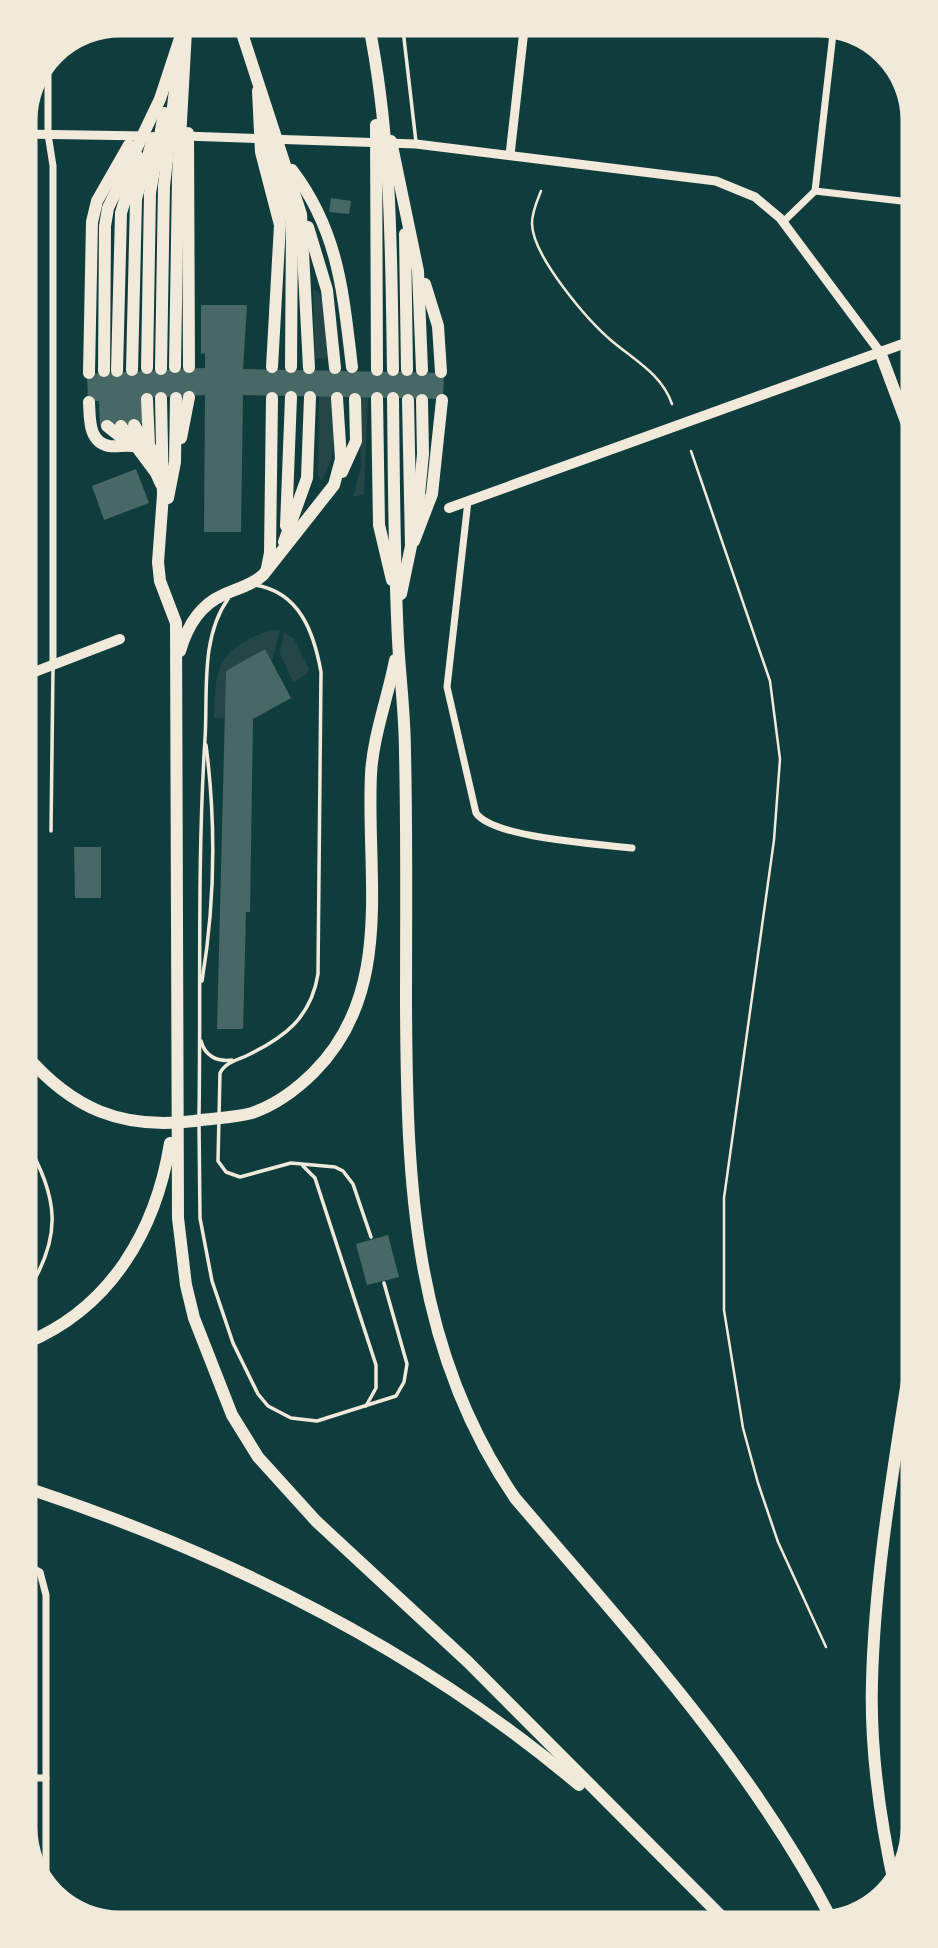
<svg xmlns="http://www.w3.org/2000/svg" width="938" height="1948" font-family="Georgia,serif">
<rect width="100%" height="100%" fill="#0f3d3e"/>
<!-- green -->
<g fill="#244646">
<path d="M 313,290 L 318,292 L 322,300 L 330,359 L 315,358 Z"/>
<path d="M 319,396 L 331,396 C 333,426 339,455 321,481 L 318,474 Z"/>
<path d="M 368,397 L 364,494 L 353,497 L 361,467 L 359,398 Z"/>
<path d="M 270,630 L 280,630 L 272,661 L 265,649 L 226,672 L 225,718 L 214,718 C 215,666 217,650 270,630 Z"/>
<path d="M 284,632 L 294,639 L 309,669 L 306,675 L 293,682 L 280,654 Z"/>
</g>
<!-- building -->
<g fill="#486865">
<path d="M 331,198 L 351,201 L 349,214 L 329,212 Z"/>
<path d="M 201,305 L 247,305 L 243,369 L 444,373 L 443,399 L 243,395 L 241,532 L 204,532 L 205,395 L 145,398 L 146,423 L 100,426 L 99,401 L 88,401 L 87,374 L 205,368 L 205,353 L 201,354 Z"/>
<path d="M 136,469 L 149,503 L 104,520 L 92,486 Z"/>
<path d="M 265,649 L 291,698 L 253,719 L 250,912 L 246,912 L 243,1029 L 217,1029 L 226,671 Z"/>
<path d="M 74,847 L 101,847 L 101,898 L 75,898 Z"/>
<path d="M 388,1235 L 399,1277 L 367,1285 L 356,1244 Z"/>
</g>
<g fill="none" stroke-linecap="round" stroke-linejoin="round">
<!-- path -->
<g stroke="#f1e9da" stroke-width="2.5">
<path d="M 541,191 C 537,201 532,212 532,223 C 532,256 588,321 613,342 C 636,361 662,375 672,404"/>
<path d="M 691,451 L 770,681 L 780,759 L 774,840 L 724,1198 L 724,1310 L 743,1428 L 758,1483 L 778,1542 L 826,1647"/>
<path d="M 907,1720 L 917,1719"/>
</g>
<!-- service -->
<g stroke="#f1e9da" stroke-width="3.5">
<path d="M 402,21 L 416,142"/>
<path d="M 255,585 C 300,592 314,633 321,672 L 318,974 C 311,1018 284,1038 246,1056 C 236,1060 225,1063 220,1073 L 218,1161 L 226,1172 L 240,1177 L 291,1163 L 335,1167 L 343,1171 L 353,1184 L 371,1237"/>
<path d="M 51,831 L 53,669"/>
<path d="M 202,981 C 215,903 216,823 206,745"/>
<path d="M 201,1041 C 205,1056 217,1062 232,1060"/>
<path d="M 199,1116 C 201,990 197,864 205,739 C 208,694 200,638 228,599"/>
<path d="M 199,1123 L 200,1218 L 212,1281 L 233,1343 L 258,1394 L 268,1406 L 291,1418 L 317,1421 L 396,1396 L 404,1382 L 407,1364 L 384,1283"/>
<path d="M 25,1140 C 59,1197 63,1237 26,1294"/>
<path d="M 303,1166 L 315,1178 L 376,1365 L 376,1388 L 366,1406"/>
</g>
<!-- minor -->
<g stroke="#f1e9da" stroke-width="7">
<path d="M 48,55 L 48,134 L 53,166 L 53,666"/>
<path d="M 815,191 L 910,202"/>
<path d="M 783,222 L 815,191 L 834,25"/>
<path d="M 468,501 L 447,687 L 476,813 C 493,838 599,844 632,848"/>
<path d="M 27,1565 L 40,1572 L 46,1595 L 46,1888"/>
<path d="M 28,1778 L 46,1778"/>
</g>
<!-- tertiary -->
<g stroke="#f1e9da" stroke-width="9">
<path d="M 21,134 L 146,136"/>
<path d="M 184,136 L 416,144 L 716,181 L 755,197 L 780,218 L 880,352"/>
<path d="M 510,155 L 525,21"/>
</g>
<!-- primary -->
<g stroke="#f1e9da" stroke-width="10">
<path d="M 449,508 L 911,341"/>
<path d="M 24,676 L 120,639"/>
</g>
<!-- motorway -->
<g stroke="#f1e9da" stroke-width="12">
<path d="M 238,21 L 301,214 L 309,368"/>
<path d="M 368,21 C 392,136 391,253 393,370"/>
<path d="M 258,91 L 261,152 L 280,225 L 272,367"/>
<path d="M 376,125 L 377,370"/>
<path d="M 263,127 L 292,224 L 291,367"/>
<path d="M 188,133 L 189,367"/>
<path d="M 391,141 L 418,271 L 422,370"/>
<path d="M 292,170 C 339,232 343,293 352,367"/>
<path d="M 308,227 L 327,290 L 335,368"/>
<path d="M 405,234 L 407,370"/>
<path d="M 425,284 L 438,326 L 441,372"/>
<path d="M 880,352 L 911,435"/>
<path d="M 175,367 L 178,176 L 186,31"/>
<path d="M 147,368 L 150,193 L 164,113"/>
<path d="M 161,369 L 164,186 L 178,63"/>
<path d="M 132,370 L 136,199 L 153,138"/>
<path d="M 104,371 L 105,226 L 108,208 L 160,99 L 184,26"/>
<path d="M 117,371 L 121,213 L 138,157"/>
<path d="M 89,373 L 92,222 L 97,201 L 129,145"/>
<path d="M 161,398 L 163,495 L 158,562 L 160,581 L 176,623 L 178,1218 L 186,1285 L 194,1318 L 232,1415 L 258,1457 L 316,1521 L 468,1662 L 726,1921"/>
<path d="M 377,398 L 379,525 L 392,580"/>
<path d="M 393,398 C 394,479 394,560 398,640 C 400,678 405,715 405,753 C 407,837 406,922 406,1006 C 407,1182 412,1348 515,1498 C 629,1632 750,1762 832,1920"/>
<path d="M 147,399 L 149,445 L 160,466"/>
<path d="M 89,402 C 90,418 88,442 109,446 C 117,447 125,445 132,446"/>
<path d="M 134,425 L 149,449"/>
<path d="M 107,426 L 131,445"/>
<path d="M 121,426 L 156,473 L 161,484"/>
<path d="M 181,438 L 189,397"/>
<path d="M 342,472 L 356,441 L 355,399"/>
<path d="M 168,498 L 175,462 L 176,398"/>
<path d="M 417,515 L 423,454 L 422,400"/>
<path d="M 286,526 L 291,397"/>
<path d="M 414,541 L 432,494 L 442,400"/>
<path d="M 284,542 L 307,478 L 310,397"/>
<path d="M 267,568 L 270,553 L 272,398"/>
<path d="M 401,594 L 411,546 L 408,400"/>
<path d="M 180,651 C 187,627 200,605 223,595 C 238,588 252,585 263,575 L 334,485 L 341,459 L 337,398"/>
<path d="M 25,1054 C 72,1109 122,1130 194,1121 C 213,1118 234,1118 252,1113 C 275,1105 297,1089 314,1072 C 395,991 366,877 371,774 C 373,736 388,697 395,660"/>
<path d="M 26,1343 C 111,1308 156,1230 170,1143"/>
<path d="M 27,1488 C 226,1554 418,1649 579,1785"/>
<path d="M 895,1888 C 880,1820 870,1750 872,1682 C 875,1563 898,1445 915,1328"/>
</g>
</g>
<!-- crop -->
<path d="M0 0H938V1948H0ZM120 33H818A87 87 0 0 1 905 120V1828A87 87 0 0 1 818 1915H120A87 87 0 0 1 33 1828V120A87 87 0 0 1 120 33Z" fill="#f1e9da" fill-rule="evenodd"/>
<path fill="none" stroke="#f1e9da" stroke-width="9" d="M120 33H818A87 87 0 0 1 905 120V1828A87 87 0 0 1 818 1915H120A87 87 0 0 1 33 1828V120A87 87 0 0 1 120 33Z"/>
</svg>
